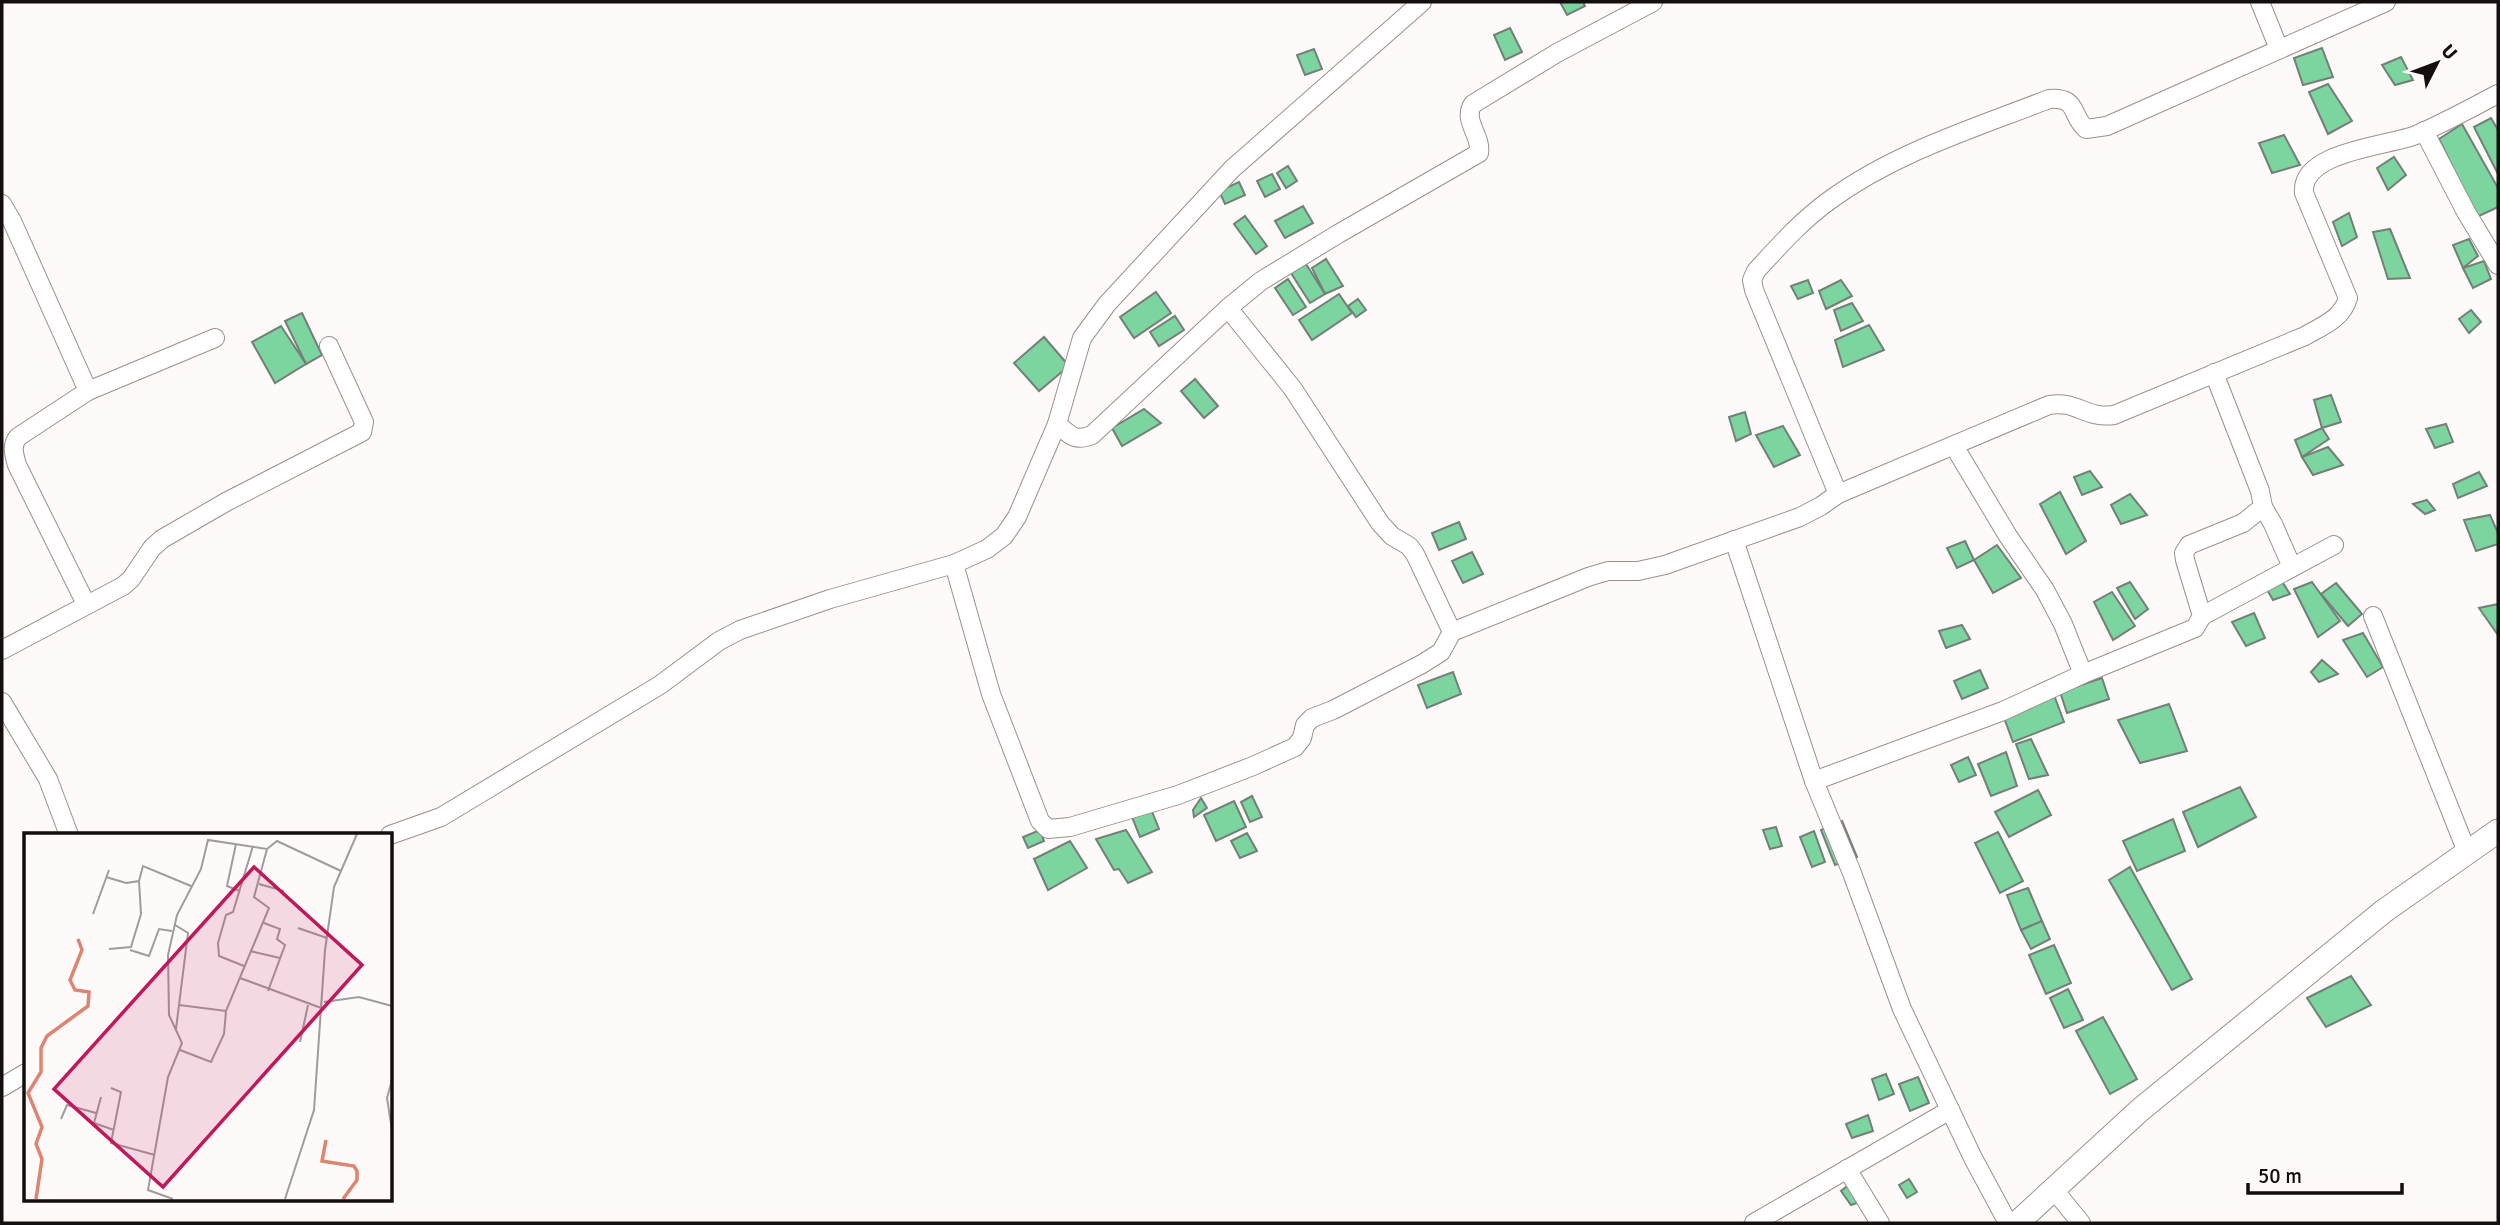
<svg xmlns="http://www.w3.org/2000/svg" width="2500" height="1225" font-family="Signika,sans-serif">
<rect width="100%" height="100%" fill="#fdfaf9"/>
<!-- building -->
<g fill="#7cd49e" stroke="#737f77" stroke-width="2">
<path d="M 1560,2 L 1583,2 L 1585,6 L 1567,15 Z"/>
<path d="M 1510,28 L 1522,52 L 1505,60 L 1494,35 Z"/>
<path d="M 2322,48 L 2333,77 L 2303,85 L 2294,58 Z"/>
<path d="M 1314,49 L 1322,69 L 1305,75 L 1297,55 Z"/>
<path d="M 2401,57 L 2413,80 L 2395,85 L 2382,65 Z"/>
<path d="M 2328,84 L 2352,121 L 2328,134 L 2309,92 Z"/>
<path d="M 2491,118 L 2498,130 L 2498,174 L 2474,127 Z"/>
<path d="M 2462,124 L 2498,188 L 2498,207 L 2477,217 L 2439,139 Z"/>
<path d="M 2284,135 L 2300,165 L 2272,173 L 2259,143 Z"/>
<path d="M 2394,157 L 2406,175 L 2388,190 L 2377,168 Z"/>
<path d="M 1288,166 L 1297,181 L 1286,188 L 1277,173 Z"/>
<path d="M 1272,174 L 1280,189 L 1265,197 L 1257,181 Z"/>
<path d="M 1239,182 L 1245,195 L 1225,204 L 1219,191 Z"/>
<path d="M 1303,206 L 1313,223 L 1285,238 L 1275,221 Z"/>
<path d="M 2349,213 L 2357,237 L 2342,246 L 2333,222 Z"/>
<path d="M 1245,216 L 1267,246 L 1256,254 L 1234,224 Z"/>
<path d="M 2390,229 L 2410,278 L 2388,279 L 2373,232 Z"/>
<path d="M 2469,239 L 2478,256 L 2463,268 L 2453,245 Z"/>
<path d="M 1326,259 L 1343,286 L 1325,294 L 1312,268 Z"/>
<path d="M 2484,261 L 2491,279 L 2473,288 L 2463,268 Z"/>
<path d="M 1306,264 L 1325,294 L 1310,303 L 1291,273 Z"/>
<path d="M 1288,279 L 1306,307 L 1293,315 L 1275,288 Z"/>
<path d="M 1808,280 L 1813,293 L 1798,299 L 1791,286 Z"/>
<path d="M 1841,280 L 1852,296 L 1826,309 L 1819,291 Z"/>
<path d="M 1156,292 L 1171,313 L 1134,338 L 1120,317 Z"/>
<path d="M 1339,294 L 1352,313 L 1312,340 L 1299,320 Z"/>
<path d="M 1358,299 L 1366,310 L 1356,317 L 1348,306 Z"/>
<path d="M 1852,303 L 1863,321 L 1841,331 L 1834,310 Z"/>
<path d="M 2471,310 L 2481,322 L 2469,333 L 2459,319 Z"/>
<path d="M 302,313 L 322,355 L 306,364 L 285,321 Z"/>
<path d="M 1175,316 L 1184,330 L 1159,346 L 1150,332 Z"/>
<path d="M 1869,325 L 1884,350 L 1843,367 L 1835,340 Z"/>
<path d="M 281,326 L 306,364 L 275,383 L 252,342 Z"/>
<path d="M 1044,337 L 1069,366 L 1039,391 L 1014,363 Z"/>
<path d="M 1195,379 L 1218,406 L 1204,418 L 1181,391 Z"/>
<path d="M 2331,395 L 2341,422 L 2322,428 L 2314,400 Z"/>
<path d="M 1144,409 L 1161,423 L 1122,446 L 1112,428 Z"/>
<path d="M 1745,412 L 1751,434 L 1736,441 L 1729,417 Z"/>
<path d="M 2446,424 L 2453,442 L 2435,448 L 2426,429 Z"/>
<path d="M 1783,426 L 1800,455 L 1774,467 L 1756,435 Z"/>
<path d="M 2322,428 L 2329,439 L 2302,457 L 2295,440 Z"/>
<path d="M 2328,447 L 2343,465 L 2313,475 L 2302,457 Z"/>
<path d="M 2090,471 L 2102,487 L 2082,495 L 2074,477 Z"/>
<path d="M 2479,472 L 2487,486 L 2458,498 L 2453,484 Z"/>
<path d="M 2060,492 L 2086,541 L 2066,554 L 2040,504 Z"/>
<path d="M 2130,494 L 2147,515 L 2121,524 L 2111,505 Z"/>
<path d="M 2427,500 L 2435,510 L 2425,514 L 2413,504 Z"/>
<path d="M 2490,515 L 2498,533 L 2498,544 L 2476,551 L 2464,520 Z"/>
<path d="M 1459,522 L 1466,539 L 1439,550 L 1432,533 Z"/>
<path d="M 1965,541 L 1974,560 L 1957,568 L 1947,548 Z"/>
<path d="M 1997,545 L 2021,578 L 1993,593 L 1974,560 Z"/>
<path d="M 1472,552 L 1483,574 L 1463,583 L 1452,561 Z"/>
<path d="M 2281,580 L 2290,594 L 2273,600 L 2266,588 Z"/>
<path d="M 2130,582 L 2148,609 L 2135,619 L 2117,588 Z"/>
<path d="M 2312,582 L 2340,621 L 2318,637 L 2294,589 Z"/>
<path d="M 2336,583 L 2362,614 L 2348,626 L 2321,594 Z"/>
<path d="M 2112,592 L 2135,626 L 2113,640 L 2094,602 Z"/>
<path d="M 2498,604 L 2498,635 L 2479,608 Z"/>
<path d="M 2254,613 L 2265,638 L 2246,646 L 2232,622 Z"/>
<path d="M 1962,625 L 1970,639 L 1946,648 L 1939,631 Z"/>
<path d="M 2363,633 L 2383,667 L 2367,677 L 2343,640 Z"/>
<path d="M 2322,660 L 2338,674 L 2319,682 L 2311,672 Z"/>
<path d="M 1980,670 L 1988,688 L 1962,699 L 1954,681 Z"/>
<path d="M 1453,672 L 1461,694 L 1427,708 L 1418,685 Z"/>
<path d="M 2102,678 L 2109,699 L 2067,713 L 2060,692 Z"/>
<path d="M 2054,695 L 2064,722 L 2013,742 L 2003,715 Z"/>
<path d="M 2169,704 L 2187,751 L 2140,763 L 2118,720 Z"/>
<path d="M 2031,739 L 2048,775 L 2029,779 L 2016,744 Z"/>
<path d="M 2006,752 L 2017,786 L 1991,796 L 1978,764 Z"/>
<path d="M 1968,757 L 1976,775 L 1959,782 L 1951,765 Z"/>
<path d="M 2240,787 L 2256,817 L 2198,847 L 2183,812 Z"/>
<path d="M 2038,790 L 2051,815 L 2009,837 L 1995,812 Z"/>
<path d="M 1252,796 L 1262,817 L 1250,822 L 1241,802 Z"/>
<path d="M 1201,798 L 1207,808 L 1194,817 L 1193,810 Z"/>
<path d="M 1234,801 L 1246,827 L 1216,841 L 1204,815 Z"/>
<path d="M 1151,809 L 1159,829 L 1140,837 L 1132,817 Z"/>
<path d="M 2173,819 L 2185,851 L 2137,871 L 2123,841 Z"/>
<path d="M 1842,821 L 1857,857 L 1835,865 L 1821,830 Z"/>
<path d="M 1776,827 L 1782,846 L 1770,849 L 1763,830 Z"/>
<path d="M 1040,830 L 1044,841 L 1028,848 L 1023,837 Z"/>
<path d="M 1126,830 L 1152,872 L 1128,883 L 1119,869 L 1114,870 L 1096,839 Z"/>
<path d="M 1814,831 L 1825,862 L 1812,867 L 1800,837 Z"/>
<path d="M 1998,832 L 2023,881 L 2000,893 L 1975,843 Z"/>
<path d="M 1247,833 L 1257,851 L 1240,858 L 1231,841 Z"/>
<path d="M 1070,841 L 1087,868 L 1048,890 L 1034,859 Z"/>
<path d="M 2130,867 L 2192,979 L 2172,990 L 2109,880 Z"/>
<path d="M 2028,888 L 2042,921 L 2021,930 L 2007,895 Z"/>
<path d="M 2042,921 L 2050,939 L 2031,949 L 2021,930 Z"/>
<path d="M 2054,945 L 2071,983 L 2046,994 L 2029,955 Z"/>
<path d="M 2351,976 L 2371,1005 L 2326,1027 L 2307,998 Z"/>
<path d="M 2068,989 L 2083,1020 L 2064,1028 L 2050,998 Z"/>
<path d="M 2103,1017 L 2137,1079 L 2110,1094 L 2076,1031 Z"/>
<path d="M 1886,1074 L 1894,1094 L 1879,1100 L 1872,1079 Z"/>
<path d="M 1918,1077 L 1929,1103 L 1910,1111 L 1899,1084 Z"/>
<path d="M 1868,1115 L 1873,1131 L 1852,1138 L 1846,1124 Z"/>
<path d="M 1909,1179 L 1917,1192 L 1907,1198 L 1899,1185 Z"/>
<path d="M 1850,1184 L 1860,1202 L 1851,1205 L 1841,1191 Z"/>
</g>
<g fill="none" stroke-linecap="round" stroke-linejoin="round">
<!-- minor casing -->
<g stroke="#9e8f8c" stroke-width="20">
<g id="minor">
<path d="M 2260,2 L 2279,49"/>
<path d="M 2424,131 L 2466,212 L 2498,265"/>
<path d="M 2,204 L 12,221 L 88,391"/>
<path d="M 1228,308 L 1293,389 L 1380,523 L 1392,536 L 1409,546 L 1415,554 L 1452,632 L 1588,577 L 1608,571 L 1638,571 L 1665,565 L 1800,517 L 1821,506 L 1838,494 L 2049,405 C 2076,400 2086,419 2114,415 L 2305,336 C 2322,326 2342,319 2348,298 L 2304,193 C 2300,151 2389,146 2416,135 C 2444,123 2471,108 2498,94"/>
<path d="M 1057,424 C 1070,435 1074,442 1092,435 L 1228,308 L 1261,281 L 1338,234 L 1479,153 C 1482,136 1462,120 1473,104 L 1557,53 L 1653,2"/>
<path d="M 1954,446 L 2008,536 L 2045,590 L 2063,624 L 2083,674"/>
<path d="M 1838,494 L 1754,290 L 1752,280 L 1756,271 C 1779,246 1802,220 1830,200 C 1896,152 1975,128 2049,99 C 2079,97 2070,115 2086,129 L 2107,126 L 2386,2"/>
<path d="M 2263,507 L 2273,524 L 2292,567"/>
<path d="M 1734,540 L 1814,781 L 1852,873 L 1902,1009 L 1973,1158 L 2008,1223"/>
<path d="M 954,564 L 991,694 L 1040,821 L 1048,829 L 1070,827 L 1178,795 L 1253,766 L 1295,747 L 1302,738 L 1305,725 L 1312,718 L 1333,710 L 1422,664 L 1441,652 L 1452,632"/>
<path d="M 86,604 L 17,465 C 14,454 11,446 18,437 L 88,391 L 215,338"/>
<path d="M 2202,616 L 2334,545"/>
<path d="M 2373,616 L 2467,852"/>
<path d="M 2,650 L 123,586 L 131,579 L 152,548 L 162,539 L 226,502 L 362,432 L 364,422 L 329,346"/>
<path d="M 2,702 L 48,779 L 69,835"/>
<path d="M 1814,781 L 2003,711 L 2083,674 L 2195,628 L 2202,616 L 2185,560 L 2184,553 L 2189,545 L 2243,523 L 2263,507 L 2260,491 L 2214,373"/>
<path d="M 390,835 L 441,817 L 660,685 L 719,641 L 740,630 L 830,599 L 954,564 L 987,549 L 1004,536 L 1017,517 L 1057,424 L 1082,338 L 1107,304 L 1232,169 L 1422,2"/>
<path d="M 2,1087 L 26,1073"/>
<path d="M 1847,1169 L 1880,1223"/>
<path d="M 2055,1191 L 2081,1223"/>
<path d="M 1754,1223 L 1950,1110"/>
</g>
</g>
<!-- tertiary casing -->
<g stroke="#9e8f8c" stroke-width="25">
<path id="tertiary" d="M 2017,1223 L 2140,1110 L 2384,911 L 2498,831"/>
</g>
<!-- minor -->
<use href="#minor" stroke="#fff" stroke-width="18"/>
<!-- tertiary -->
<use href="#tertiary" stroke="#fff" stroke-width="23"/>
</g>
<!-- overview -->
<g transform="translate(24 833)">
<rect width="368" height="368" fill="#fdfaf9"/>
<path fill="none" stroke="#de8572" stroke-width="3.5" d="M 302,307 L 298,328 L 330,333 L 333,338 L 333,347 L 319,366M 12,366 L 18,326 L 12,311 L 18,294 L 4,260 L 17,239 L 17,215 L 23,203 L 64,173 L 65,159 L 51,157 L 46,147 L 58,117 L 54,106"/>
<path fill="none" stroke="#a09c9b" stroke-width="2" d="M 212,11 L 203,53 L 216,58M 82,44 L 102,50 L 115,48 L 119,33 L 167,53M 235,51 L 260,58M 69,81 L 85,37M 240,90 L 256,96 L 253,106 L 261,112 L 244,158M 151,92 L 164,100 L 152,196M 274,95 L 303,105M 85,116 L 107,114 L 117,81 L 115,48M 106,117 L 125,123 L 135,96 L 148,98M 226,118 L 256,125M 220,133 L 195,123 L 194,110 L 202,82 L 209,79 L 229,13M 216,145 L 300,176M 300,169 L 335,164 L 368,173M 155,172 L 202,178 L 245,75 L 230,64 L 243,16M 276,209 L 284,172M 156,217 L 187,229 L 200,201 L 202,178M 368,247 L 363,265 L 368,297M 87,255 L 97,259 L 87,310 L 131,322M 77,264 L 70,290 L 90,297M 37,286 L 43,272 L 72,280M 149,366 L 124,357 L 144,244 L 158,210 L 145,182 L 144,122 L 153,82 L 177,36 L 184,7 L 243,16 L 253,8 L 317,38M 261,366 L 290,277 L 301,117 L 310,54 L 333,1"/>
<path fill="#c2185b" fill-opacity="0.15" stroke="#c2185b" stroke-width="3.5" d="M 230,34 L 338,132 L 139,354 L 30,256 Z"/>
<rect width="368" height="368" fill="none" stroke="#140f0e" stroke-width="3.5"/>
</g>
<!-- border -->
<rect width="2500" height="1225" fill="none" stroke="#140f0e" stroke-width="7"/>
<!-- north arrow -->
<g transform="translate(2437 63) rotate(48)" stroke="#fdfaf9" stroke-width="5" paint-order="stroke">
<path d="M0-5L12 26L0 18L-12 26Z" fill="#140f0e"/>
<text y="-10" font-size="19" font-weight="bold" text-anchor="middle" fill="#140f0e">U</text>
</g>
<!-- scale -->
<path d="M2248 1183v10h154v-10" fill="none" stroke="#140f0e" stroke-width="3.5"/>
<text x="2258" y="1183" font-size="21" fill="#140f0e" stroke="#fdfaf9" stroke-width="5" paint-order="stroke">50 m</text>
</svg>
